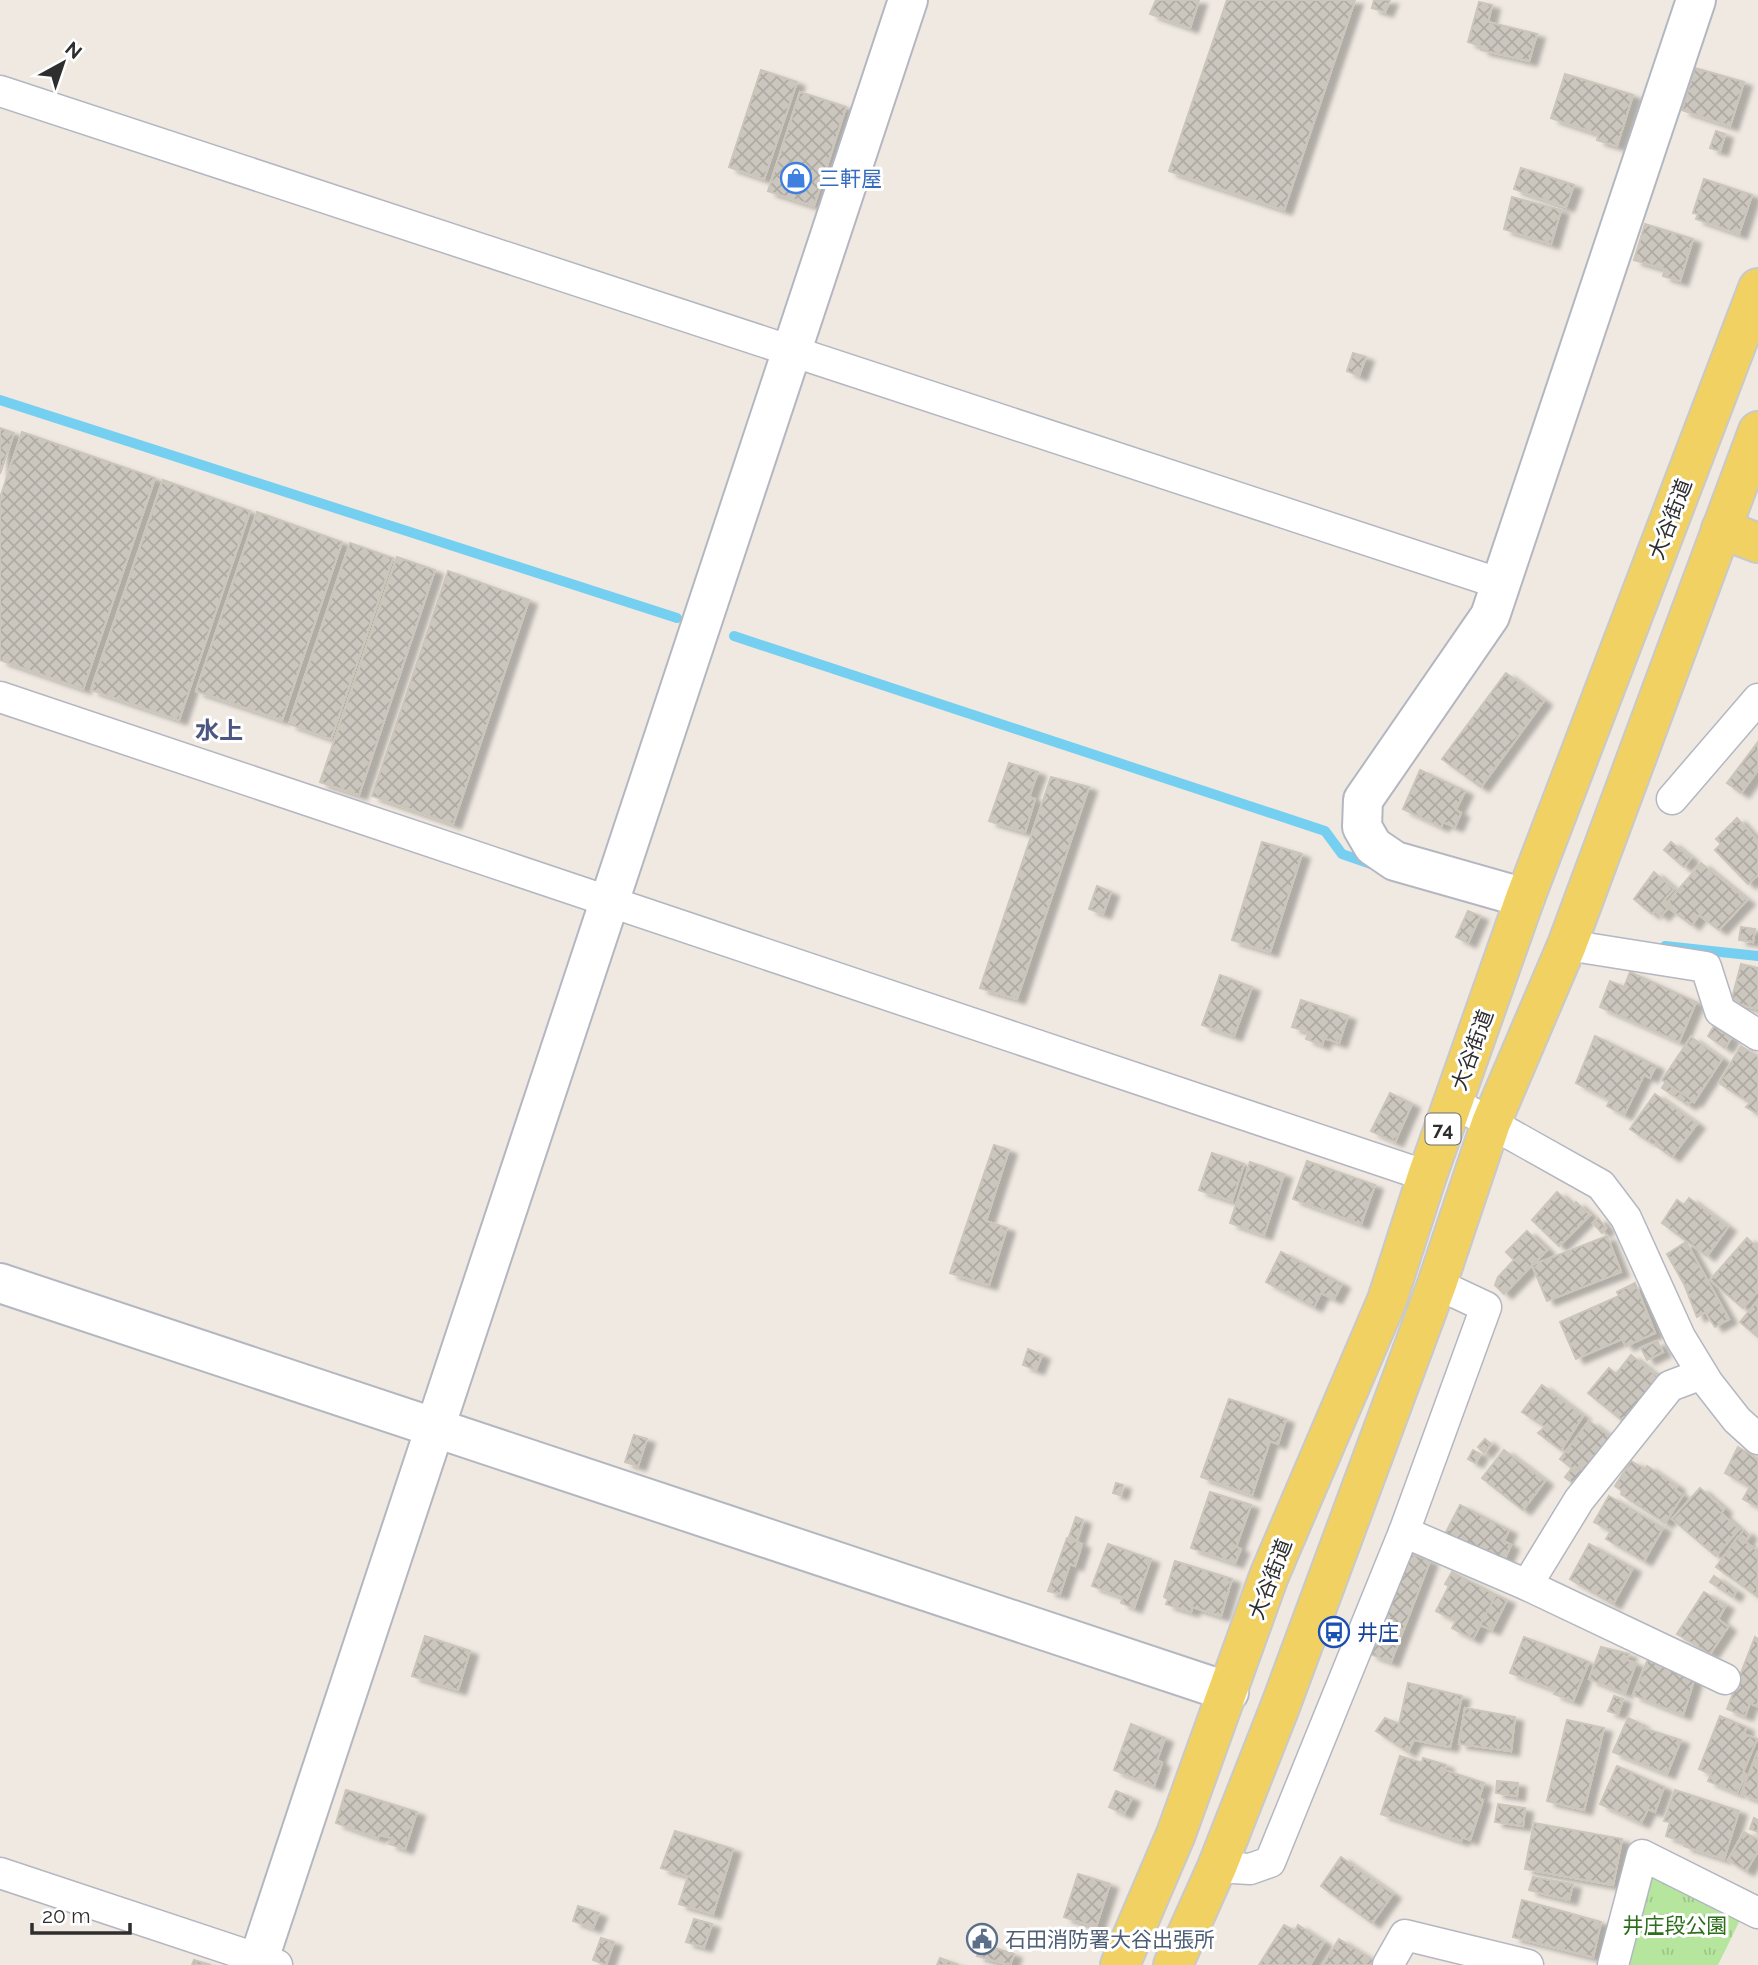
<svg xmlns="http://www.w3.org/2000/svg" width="1758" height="1965" font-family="Raleway,'Noto Sans JP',sans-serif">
<defs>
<pattern id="park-tufts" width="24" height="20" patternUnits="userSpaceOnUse" patternTransform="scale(1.75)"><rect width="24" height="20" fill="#b6e59e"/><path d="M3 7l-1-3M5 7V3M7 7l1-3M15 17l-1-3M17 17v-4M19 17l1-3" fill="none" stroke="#9dc588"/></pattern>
<pattern id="building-cross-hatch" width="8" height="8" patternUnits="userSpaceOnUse" patternTransform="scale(1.75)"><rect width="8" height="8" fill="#cbc7bf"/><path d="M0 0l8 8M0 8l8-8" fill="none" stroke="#afaba4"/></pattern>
<filter id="shadow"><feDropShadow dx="8" dy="4.5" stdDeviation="2" flood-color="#0004"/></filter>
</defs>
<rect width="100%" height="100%" fill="#efe9e1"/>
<!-- park -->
<path fill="url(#park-tufts)" d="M 1661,1871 L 1743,1914 L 1718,1965 L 1620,1965 L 1647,1875 Z"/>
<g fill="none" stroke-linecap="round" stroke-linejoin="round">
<!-- stream -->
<g stroke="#75cff0" stroke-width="10">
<path d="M 0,400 L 677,618"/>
<path d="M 734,636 L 1325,831 L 1342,854 L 1371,864"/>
<path d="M 1665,946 L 1758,956"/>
</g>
</g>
<!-- building -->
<g fill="url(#building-cross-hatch)" stroke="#cbc5ba" stroke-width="2" filter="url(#shadow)">
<path d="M 1156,0 L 1199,0 L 1190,28 L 1150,14 Z"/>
<path d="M 1227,0 L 1355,0 L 1284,210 L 1169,171 Z"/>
<path d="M 1374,0 L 1390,0 L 1385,12 L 1372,8 Z"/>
<path d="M 1479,2 L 1492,5 L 1488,22 L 1537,34 L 1529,61 L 1481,50 L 1481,46 L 1468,42 Z"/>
<path d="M 1695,68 L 1744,82 L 1730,126 L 1682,110 Z"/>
<path d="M 761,70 L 797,82 L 764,179 L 729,167 Z"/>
<path d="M 1565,74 L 1633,95 L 1617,146 L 1597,140 L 1599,134 L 1551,118 Z"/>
<path d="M 800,92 L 846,107 L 814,206 L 768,191 Z"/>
<path d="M 1716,131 L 1725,134 L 1720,151 L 1710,148 Z"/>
<path d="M 1521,168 L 1574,185 L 1566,207 L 1514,189 Z"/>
<path d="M 1704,179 L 1752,195 L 1739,234 L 1696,219 L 1698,214 L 1693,213 Z"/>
<path d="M 1512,197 L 1561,210 L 1551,244 L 1504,229 Z"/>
<path d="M 1645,224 L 1693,239 L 1680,281 L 1663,276 L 1665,269 L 1634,260 Z"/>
<path d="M 1353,353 L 1366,357 L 1359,376 L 1347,371 Z"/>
<path d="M 0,428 L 14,433 L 0,474 Z"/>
<path d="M 22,432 L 155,478 L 83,689 L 0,660 L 0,498 Z"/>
<path d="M 163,480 L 250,511 L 179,720 L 91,690 Z"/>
<path d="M 257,512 L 342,542 L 282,720 L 196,691 Z"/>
<path d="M 350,543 L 393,558 L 331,739 L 289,724 Z"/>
<path d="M 397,557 L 435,570 L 359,795 L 320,782 Z"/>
<path d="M 448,571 L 529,600 L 453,824 L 372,796 Z"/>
<path d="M 1506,673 L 1544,701 L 1481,787 L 1442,759 Z"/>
<path d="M 1758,742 L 1758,770 L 1741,793 L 1727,783 Z"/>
<path d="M 1009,763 L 1038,772 L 1029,797 L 1035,799 L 1025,832 L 989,821 Z"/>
<path d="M 1420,770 L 1465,791 L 1456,810 L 1461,813 L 1455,827 L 1443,822 L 1441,827 L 1403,809 Z"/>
<path d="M 1051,777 L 1089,787 L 1017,999 L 980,988 Z"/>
<path d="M 1737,818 L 1758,841 L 1758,875 L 1748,884 L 1715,850 L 1721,844 L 1716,839 Z"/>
<path d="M 1262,842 L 1302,854 L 1270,952 L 1232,940 Z"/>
<path d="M 1671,842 L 1691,858 L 1684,867 L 1664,850 Z"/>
<path d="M 1701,863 L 1747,900 L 1719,930 L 1699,915 L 1692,925 L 1670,909 L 1672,906 L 1668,902 Z"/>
<path d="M 1654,872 L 1674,889 L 1664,900 L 1670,906 L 1661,916 L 1655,910 L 1652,914 L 1634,899 Z"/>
<path d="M 1097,886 L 1111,892 L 1103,914 L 1089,909 Z"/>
<path d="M 1468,911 L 1480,916 L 1468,943 L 1456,937 Z"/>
<path d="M 1741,927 L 1755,929 L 1753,942 L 1739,940 Z"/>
<path d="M 1741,964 L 1758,968 L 1758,1009 L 1731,1002 Z"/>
<path d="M 1630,972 L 1696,1002 L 1679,1042 L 1600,1007 L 1610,981 L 1624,987 Z"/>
<path d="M 1220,975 L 1252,987 L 1234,1036 L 1202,1025 Z"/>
<path d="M 1301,1000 L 1348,1016 L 1339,1043 L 1324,1038 L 1322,1045 L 1306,1039 L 1309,1032 L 1292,1027 Z"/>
<path d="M 1714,1026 L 1731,1038 L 1725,1048 L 1708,1036 Z"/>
<path d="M 1595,1036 L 1656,1066 L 1650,1078 L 1644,1075 L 1624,1115 L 1607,1106 L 1610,1100 L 1576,1083 Z"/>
<path d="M 1691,1037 L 1722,1059 L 1694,1102 L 1662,1080 Z"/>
<path d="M 1741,1046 L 1758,1057 L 1758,1114 L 1746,1107 L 1750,1103 L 1719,1083 Z"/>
<path d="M 1665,1083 L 1692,1100 L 1688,1105 L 1662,1088 Z"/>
<path d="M 1390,1093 L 1412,1104 L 1395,1142 L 1371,1131 Z"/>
<path d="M 1655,1094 L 1697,1124 L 1672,1157 L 1655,1145 L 1658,1142 L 1651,1137 L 1648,1141 L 1630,1129 Z"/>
<path d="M 994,1145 L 1009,1150 L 986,1221 L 1007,1228 L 989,1285 L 950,1273 Z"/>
<path d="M 1212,1153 L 1244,1164 L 1232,1201 L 1199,1190 Z"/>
<path d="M 1307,1161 L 1375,1185 L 1361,1224 L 1293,1199 Z"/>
<path d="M 1250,1162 L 1284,1174 L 1264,1235 L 1230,1223 Z"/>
<path d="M 1557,1192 L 1573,1206 L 1576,1202 L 1590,1215 L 1559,1246 L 1532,1220 Z"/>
<path d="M 1689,1198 L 1728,1227 L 1707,1256 L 1662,1223 L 1677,1200 L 1684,1205 Z"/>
<path d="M 1598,1218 L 1606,1228 L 1602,1233 L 1593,1223 Z"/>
<path d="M 1527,1231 L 1547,1250 L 1504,1294 L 1495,1285 L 1498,1277 L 1514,1260 L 1506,1252 Z"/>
<path d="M 1607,1236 L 1621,1272 L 1547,1301 L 1532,1265 Z"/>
<path d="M 1747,1238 L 1758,1248 L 1758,1291 L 1743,1308 L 1710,1280 Z"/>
<path d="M 1686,1242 L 1729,1319 L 1715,1327 L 1705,1312 L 1697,1317 L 1684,1284 L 1667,1254 Z"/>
<path d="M 1281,1252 L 1342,1284 L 1334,1299 L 1321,1293 L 1314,1307 L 1266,1282 Z"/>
<path d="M 1635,1283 L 1655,1333 L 1626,1346 L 1622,1339 L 1576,1359 L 1560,1322 L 1619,1296 L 1617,1292 Z"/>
<path d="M 1758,1300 L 1758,1337 L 1740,1322 Z"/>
<path d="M 1657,1341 L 1663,1352 L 1647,1360 L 1641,1348 Z"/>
<path d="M 1028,1349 L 1042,1355 L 1036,1370 L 1023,1365 Z"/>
<path d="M 1631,1355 L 1659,1378 L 1623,1421 L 1588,1393 L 1609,1368 L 1616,1374 Z"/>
<path d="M 1542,1385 L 1583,1416 L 1561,1450 L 1538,1433 L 1545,1427 L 1522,1412 Z"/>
<path d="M 1229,1399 L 1286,1419 L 1278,1444 L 1270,1441 L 1252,1495 L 1201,1477 Z"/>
<path d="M 1589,1421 L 1611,1437 L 1585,1472 L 1579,1467 L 1576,1471 L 1560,1459 Z"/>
<path d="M 634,1435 L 647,1439 L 638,1466 L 625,1462 Z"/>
<path d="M 1485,1439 L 1491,1444 L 1484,1453 L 1478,1447 Z"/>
<path d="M 1738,1447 L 1758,1459 L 1758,1507 L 1743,1499 L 1750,1487 L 1725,1473 Z"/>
<path d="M 1473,1450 L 1480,1454 L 1475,1463 L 1468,1459 Z"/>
<path d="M 1504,1450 L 1545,1481 L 1523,1510 L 1482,1478 Z"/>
<path d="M 1631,1461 L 1645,1469 L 1647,1466 L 1677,1486 L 1675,1490 L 1683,1495 L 1665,1523 L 1621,1494 L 1622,1491 L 1615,1486 Z"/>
<path d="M 1579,1467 L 1585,1472 L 1575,1485 L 1565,1477 L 1572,1468 L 1576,1471 Z"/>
<path d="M 1116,1483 L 1123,1485 L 1120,1495 L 1113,1493 Z"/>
<path d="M 1700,1488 L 1724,1509 L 1721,1513 L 1739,1529 L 1716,1556 L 1672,1519 Z"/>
<path d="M 1210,1492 L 1251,1505 L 1236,1547 L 1241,1549 L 1235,1563 L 1191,1548 Z"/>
<path d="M 1609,1496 L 1663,1528 L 1644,1561 L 1606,1539 L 1611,1531 L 1594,1522 Z"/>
<path d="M 1460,1505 L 1509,1530 L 1504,1541 L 1511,1545 L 1502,1565 L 1445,1534 Z"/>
<path d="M 1076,1517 L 1083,1520 L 1077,1540 L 1069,1537 Z"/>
<path d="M 1744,1530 L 1749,1535 L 1744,1542 L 1739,1537 Z"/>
<path d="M 1738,1537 L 1758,1551 L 1757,1596 L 1716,1567 Z"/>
<path d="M 1067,1538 L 1082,1544 L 1075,1566 L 1070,1564 L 1060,1594 L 1048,1591 Z"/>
<path d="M 1108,1544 L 1151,1559 L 1134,1608 L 1121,1603 L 1123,1597 L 1092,1586 Z"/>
<path d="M 1589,1544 L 1633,1568 L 1613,1604 L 1570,1579 Z"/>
<path d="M 1409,1553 L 1430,1561 L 1391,1662 L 1370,1654 Z"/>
<path d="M 1175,1561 L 1232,1579 L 1221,1616 L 1192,1607 L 1191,1612 L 1166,1604 L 1168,1599 L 1164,1597 Z"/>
<path d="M 1452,1572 L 1496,1595 L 1473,1639 L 1452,1628 L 1456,1621 L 1436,1611 L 1449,1586 L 1445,1584 Z"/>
<path d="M 1714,1576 L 1736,1591 L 1733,1597 L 1710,1582 Z"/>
<path d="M 1704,1592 L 1726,1605 L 1718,1619 L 1728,1627 L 1710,1654 L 1677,1634 Z"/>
<path d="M 1496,1595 L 1507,1600 L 1492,1630 L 1480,1625 Z"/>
<path d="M 425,1636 L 470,1651 L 458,1690 L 412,1676 Z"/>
<path d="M 1524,1637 L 1589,1662 L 1573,1701 L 1554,1694 L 1556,1690 L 1510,1673 Z"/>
<path d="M 1755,1637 L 1758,1639 L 1758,1707 L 1750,1703 L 1745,1716 L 1727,1709 Z"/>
<path d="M 1601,1647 L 1629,1654 L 1626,1660 L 1636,1663 L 1625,1693 L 1589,1679 Z"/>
<path d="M 1648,1659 L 1695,1677 L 1683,1715 L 1633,1695 Z"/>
<path d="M 1408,1683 L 1462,1696 L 1450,1747 L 1414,1740 L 1408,1752 L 1376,1731 L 1385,1718 L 1399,1724 Z"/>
<path d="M 1614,1696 L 1623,1699 L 1618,1714 L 1608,1711 Z"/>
<path d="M 1465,1708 L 1515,1717 L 1511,1751 L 1459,1744 Z"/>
<path d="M 1720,1716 L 1746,1727 L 1744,1734 L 1757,1739 L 1743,1772 L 1746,1775 L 1737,1793 L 1708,1781 L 1711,1774 L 1699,1769 Z"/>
<path d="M 1628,1718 L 1641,1724 L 1640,1727 L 1681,1740 L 1667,1774 L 1613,1752 Z"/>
<path d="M 1567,1720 L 1604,1728 L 1584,1810 L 1547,1801 Z"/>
<path d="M 1131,1724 L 1165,1738 L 1157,1760 L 1162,1763 L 1154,1786 L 1114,1770 Z"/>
<path d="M 1758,1751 L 1758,1800 L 1741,1794 Z"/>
<path d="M 1400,1756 L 1422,1763 L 1423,1758 L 1446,1765 L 1444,1770 L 1484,1783 L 1479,1798 L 1483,1800 L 1470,1840 L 1462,1837 L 1461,1841 L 1381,1814 Z"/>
<path d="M 1617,1766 L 1664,1787 L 1655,1812 L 1648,1809 L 1641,1823 L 1600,1804 Z"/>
<path d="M 1497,1781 L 1518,1783 L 1517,1796 L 1496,1793 Z"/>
<path d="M 346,1790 L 417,1812 L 405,1849 L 389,1844 L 392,1838 L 379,1835 L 378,1838 L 336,1823 Z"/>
<path d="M 1675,1790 L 1739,1811 L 1724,1859 L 1684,1846 L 1685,1842 L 1666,1836 L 1670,1822 L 1664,1821 Z"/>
<path d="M 1116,1791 L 1132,1798 L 1124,1814 L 1109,1807 Z"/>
<path d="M 1498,1804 L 1525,1808 L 1523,1826 L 1495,1822 Z"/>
<path d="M 1754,1818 L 1758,1820 L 1758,1832 L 1750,1829 Z"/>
<path d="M 1534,1823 L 1622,1839 L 1613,1885 L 1525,1869 Z"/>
<path d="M 675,1831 L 733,1849 L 713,1914 L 679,1904 L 688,1876 L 661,1868 Z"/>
<path d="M 1744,1832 L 1758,1840 L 1758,1851 L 1746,1871 L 1728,1860 Z"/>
<path d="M 1341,1857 L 1393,1894 L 1372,1923 L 1321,1886 Z"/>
<path d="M 1078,1874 L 1110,1884 L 1096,1927 L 1064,1917 Z"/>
<path d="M 1533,1877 L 1573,1884 L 1569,1900 L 1529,1890 Z"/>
<path d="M 1522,1900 L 1601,1922 L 1593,1957 L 1513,1937 Z"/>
<path d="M 578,1906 L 599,1913 L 593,1928 L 573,1921 Z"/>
<path d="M 694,1919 L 712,1924 L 704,1947 L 686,1942 Z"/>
<path d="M 1284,1925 L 1295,1931 L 1298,1925 L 1324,1942 L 1310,1965 L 1259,1965 Z"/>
<path d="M 601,1938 L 614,1942 L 606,1965 L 593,1960 Z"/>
<path d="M 1339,1939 L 1381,1965 L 1323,1965 Z"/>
<path d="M 981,1944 L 1014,1954 L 1010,1965 L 977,1956 Z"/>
<path d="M 940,1958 L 959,1965 L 937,1965 Z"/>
<path d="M 194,1960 L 211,1965 L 192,1965 Z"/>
</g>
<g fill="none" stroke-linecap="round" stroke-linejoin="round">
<!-- minor casing -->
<g stroke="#b4b7c1" stroke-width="33">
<g id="minor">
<path d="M 0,91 L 1501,584"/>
<path d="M 0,697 L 1427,1176"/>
<path d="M 1672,799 L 1758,699"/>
<path d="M 1567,945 L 1706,967 L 1720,1011 L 1758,1035"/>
<path d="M 1453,1102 L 1601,1185 L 1626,1218 L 1680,1337 L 1708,1383 L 1737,1420 L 1758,1439"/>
<path d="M 1404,1532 L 1527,1585 L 1725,1679"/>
<path d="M 1527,1585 L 1579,1500 L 1670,1386 L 1702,1374"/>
<path d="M 1217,1867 L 1250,1869 L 1270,1862 L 1404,1532 L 1486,1307 L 1437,1284"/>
<path d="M 0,1873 L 277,1965"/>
<path d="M 1388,1965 L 1405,1935 L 1528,1965"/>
<path d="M 1613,1965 L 1642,1855 L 1758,1913"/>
</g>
</g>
<!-- tertiary casing -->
<g stroke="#b4b7c1" stroke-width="42">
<g id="tertiary">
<path d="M 1525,898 L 1395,861 L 1373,846 L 1362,827 L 1363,800 L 1490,616 L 1696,0"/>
<path d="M 0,1283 L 1229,1692"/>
<path d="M 257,1965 L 908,0"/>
</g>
</g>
<!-- primary casing -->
<g stroke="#c9c9c9" stroke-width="42">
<g id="primary">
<path d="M 1721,529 L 1758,543"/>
<path d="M 1120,1965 L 1176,1834 L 1269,1576 L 1387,1300 L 1427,1176 L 1525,898 L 1758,288"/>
<path d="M 1173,1965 L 1217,1867 L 1280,1707 L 1437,1284 L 1491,1123 L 1567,945 L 1758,431"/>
</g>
</g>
<!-- minor -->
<use href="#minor" stroke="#fff" stroke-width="30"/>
<!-- tertiary -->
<use href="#tertiary" stroke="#fff" stroke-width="38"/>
<!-- primary -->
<use href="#primary" stroke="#f2d163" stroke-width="38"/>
</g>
<!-- icons -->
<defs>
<g id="shop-ring" transform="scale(1.575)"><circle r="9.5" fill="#fff" stroke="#3f7fe0" stroke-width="1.5"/><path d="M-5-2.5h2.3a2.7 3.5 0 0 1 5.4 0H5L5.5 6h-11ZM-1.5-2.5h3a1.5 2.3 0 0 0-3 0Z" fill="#3f7fe0"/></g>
<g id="bus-ring" transform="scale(1.575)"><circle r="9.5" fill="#fff" stroke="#1a4fb4" stroke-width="1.5"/><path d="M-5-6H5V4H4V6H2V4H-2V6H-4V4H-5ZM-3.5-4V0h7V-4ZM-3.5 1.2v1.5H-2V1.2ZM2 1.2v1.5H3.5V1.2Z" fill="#1a4fb4"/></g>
<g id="civic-ring" transform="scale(1.575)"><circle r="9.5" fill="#fff" stroke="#5c6f8a" stroke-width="1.5"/><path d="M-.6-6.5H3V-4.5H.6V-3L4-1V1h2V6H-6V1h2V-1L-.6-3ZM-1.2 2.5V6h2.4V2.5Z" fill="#5c6f8a"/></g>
</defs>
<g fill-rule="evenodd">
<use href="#shop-ring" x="796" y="178"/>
<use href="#bus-ring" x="1334" y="1632"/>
<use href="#civic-ring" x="982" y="1939"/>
</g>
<g text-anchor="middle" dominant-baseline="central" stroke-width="6" stroke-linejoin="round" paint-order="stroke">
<!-- shield labels -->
<rect fill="#fff" stroke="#6d6d6d" stroke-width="2" x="1425.5" y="1113.5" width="35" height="31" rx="5"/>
<g font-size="19" font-weight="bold" fill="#2e2e2e">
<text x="1443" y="1129">74</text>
</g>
<!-- shop labels -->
<g font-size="21" fill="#366cbe" stroke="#fff" text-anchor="start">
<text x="819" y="178">三軒屋</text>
</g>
<!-- street labels -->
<g font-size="21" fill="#2e2e2e" stroke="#fff">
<text transform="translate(1670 519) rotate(-69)">大谷街道</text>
<text transform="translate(1472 1050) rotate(-70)">大谷街道</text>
<text transform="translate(1270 1579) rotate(-69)">大谷街道</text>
</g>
<!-- transit labels -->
<g font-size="21" fill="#164399" stroke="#fff" text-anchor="start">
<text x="1357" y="1632">井庄</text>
</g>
<!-- park labels -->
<g font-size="21" fill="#2c6e1b" stroke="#fff">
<text x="1675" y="1925">井庄段公園</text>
</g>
<!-- service labels -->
<g font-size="21" fill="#4e5e75" stroke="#fff" text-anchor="start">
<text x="1005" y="1939">石田消防署大谷出張所</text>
</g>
<!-- quarter labels -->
<g font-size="24" font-weight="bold" fill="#4d5680" stroke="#fff">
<text x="219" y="730">水上</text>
</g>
</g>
<!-- north arrow -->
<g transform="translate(63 63) rotate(40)" stroke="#ffffff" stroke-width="5" paint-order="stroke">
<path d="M0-5L12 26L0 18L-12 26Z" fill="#2e2e2e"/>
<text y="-10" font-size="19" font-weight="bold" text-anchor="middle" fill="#2e2e2e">N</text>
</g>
<!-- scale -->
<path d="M32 1923v10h98v-10" fill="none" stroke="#2e2e2e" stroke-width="3.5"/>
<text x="42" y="1923" font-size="21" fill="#2e2e2e" stroke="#ffffff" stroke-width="5" paint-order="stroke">20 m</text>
</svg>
